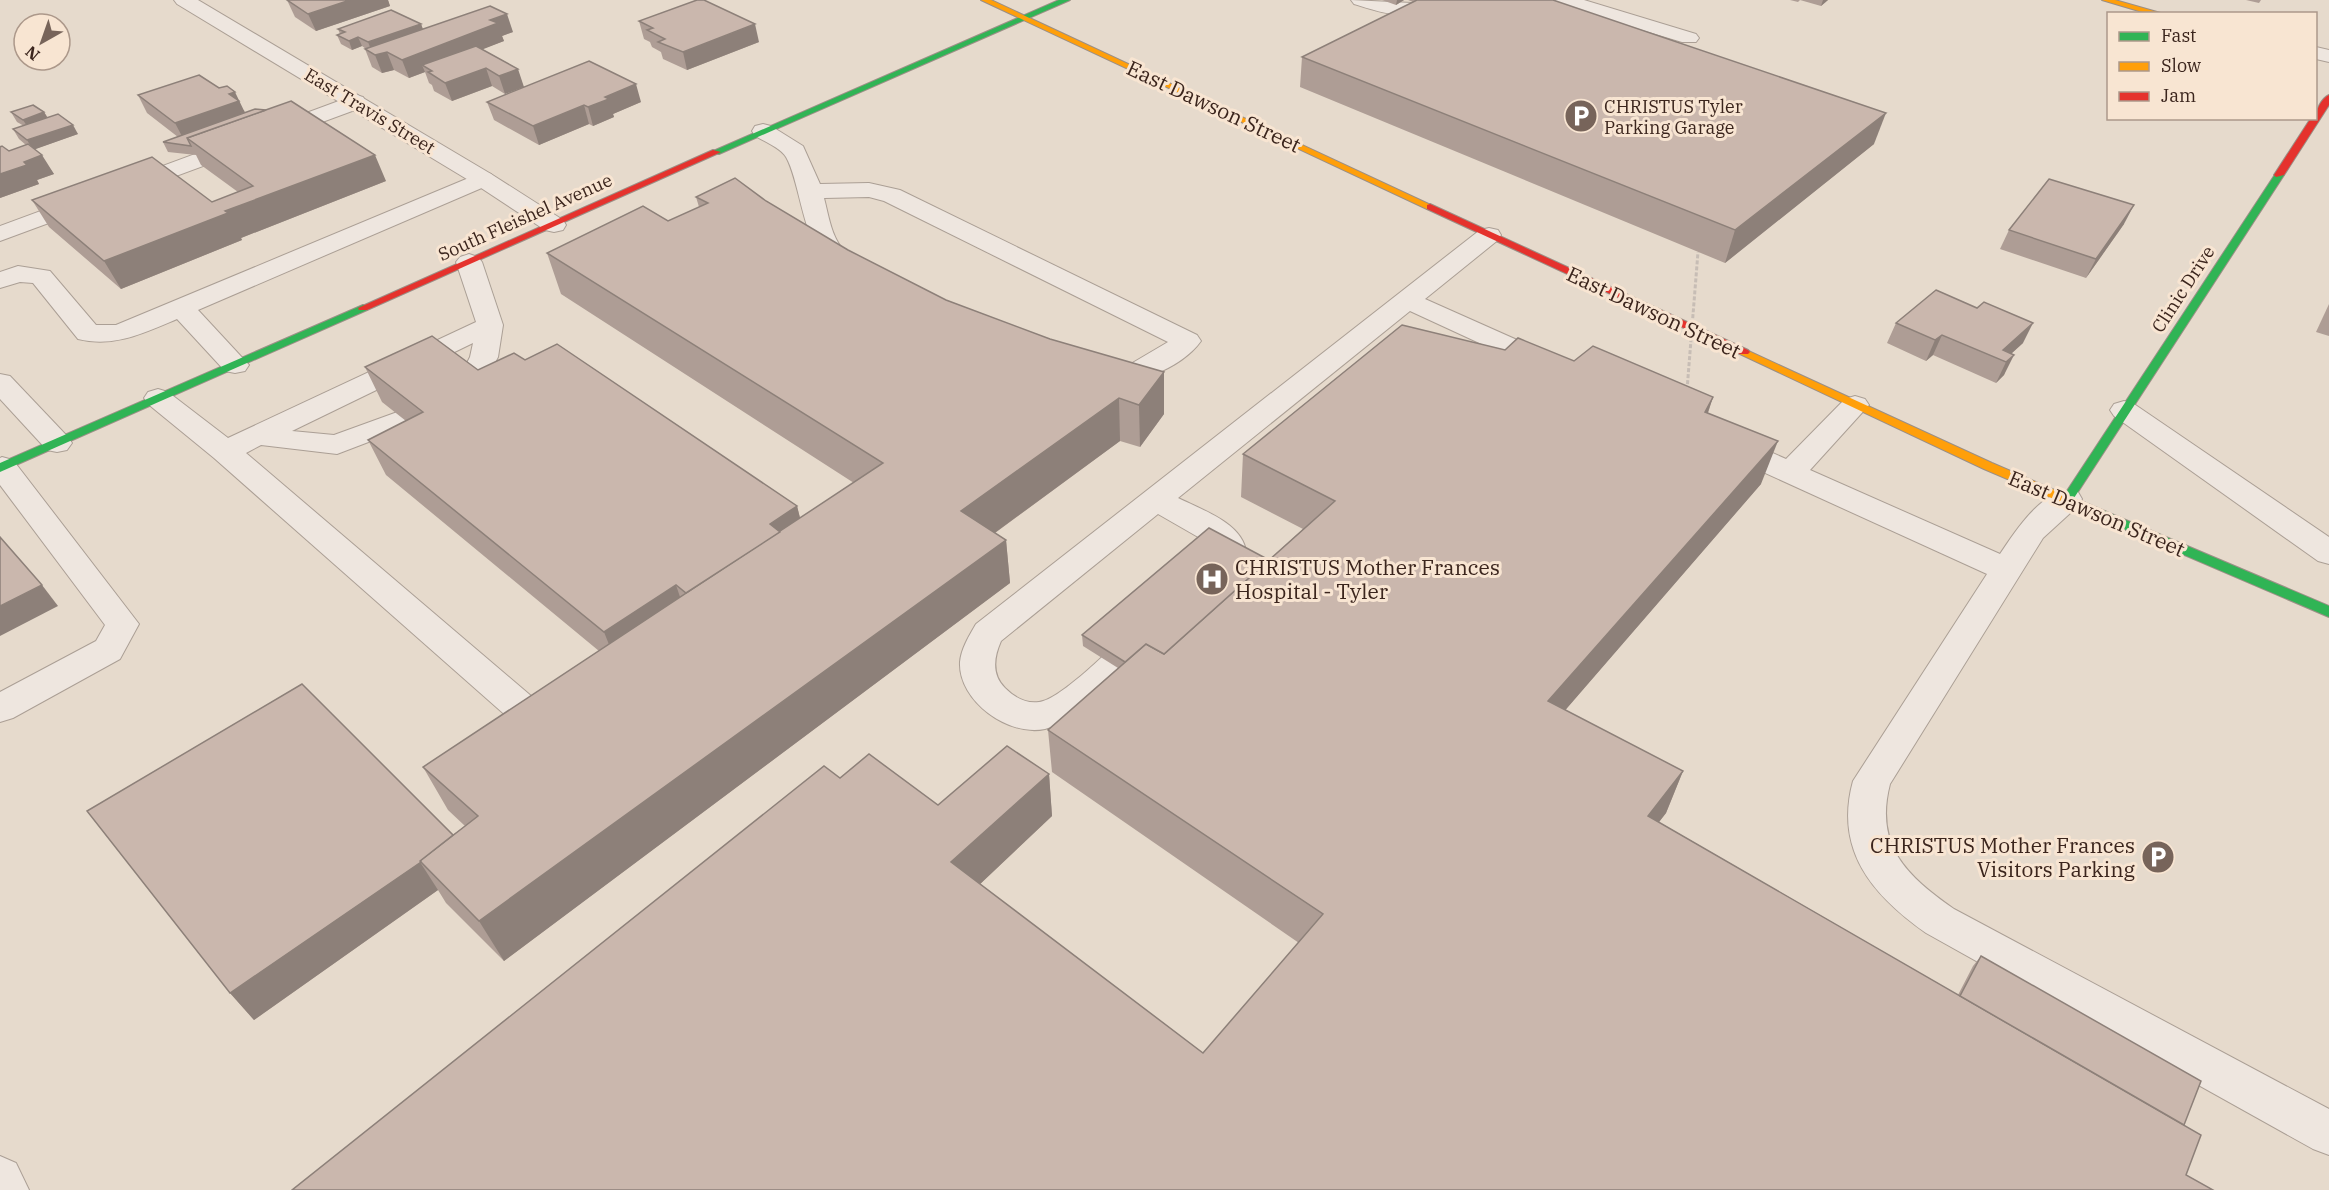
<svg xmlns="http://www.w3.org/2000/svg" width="2329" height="1190" font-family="'IBM Plex Serif',serif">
<rect width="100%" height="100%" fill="#e6dacc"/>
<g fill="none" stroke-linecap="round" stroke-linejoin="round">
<!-- lane casing -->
<g stroke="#ab9f95" stroke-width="2">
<g id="lane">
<path d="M 1351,0 L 1412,3 L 1417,0 L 1442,0 C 1423,27 1379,12 1354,4 Z"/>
<path d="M 1553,0 L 1584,0 L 1696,34 L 1699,38 L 1696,42 L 1682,42 L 1556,4 Z"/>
<path d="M 355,95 L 363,97 L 366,102 L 363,107 L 0,241 L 0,226 Z"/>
<path d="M 763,124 L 771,126 L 803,146 L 820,184 L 869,183 L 900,190 L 1197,335 L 1201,341 C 1181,369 1128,390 1095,382 L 1091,376 L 1095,370 L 1129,365 L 1168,342 L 884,201 L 869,197 L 824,198 C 829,217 831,236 844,251 C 849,257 857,259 862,266 L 858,271 C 804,285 804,187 786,157 C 781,148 764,141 755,136 L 752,131 L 755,126 Z"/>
<path d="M 483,172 L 491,174 L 495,179 L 491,184 L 198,310 L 249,365 L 245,371 L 235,373 L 225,371 L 177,319 C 144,333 114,348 78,339 L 33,283 L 20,282 L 0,288 L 0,272 L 18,266 L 50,271 L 96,325 L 116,325 Z"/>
<path d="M 1489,228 L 1498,230 L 1501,235 L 1498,240 L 1425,299 L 1560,359 L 1564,365 L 1560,371 L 1550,373 L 1540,371 L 1410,311 L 1178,498 C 1200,509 1243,523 1246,552 L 1239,569 L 1228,572 L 1217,569 L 1212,561 L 1214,552 L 1212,545 L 1158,514 L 1001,641 C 994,657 991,674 1005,688 C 1014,697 1026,704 1039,702 C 1061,700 1115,644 1134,627 L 1146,624 L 1158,627 L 1163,636 C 1146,665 1078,721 1045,729 C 1009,737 958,701 960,662 C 961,649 969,636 976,624 L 1480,230 Z"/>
<path d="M 469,254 L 478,257 L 482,262 L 503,325 L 498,357 L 479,393 L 469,396 L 459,393 L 455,387 L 470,357 L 473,343 L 292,431 L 334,435 L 403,410 L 413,413 L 417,419 L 413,425 L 337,454 L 261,445 L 246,453 L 564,724 L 569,734 L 564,744 L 551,748 L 538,744 L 214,458 L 148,404 L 144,398 L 148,392 L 158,389 L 168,392 L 228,438 L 476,322 L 456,262 L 460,257 Z"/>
<path d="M 1855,396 L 1865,399 L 1869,405 L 1810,470 L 2000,554 C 2016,530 2046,483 2078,492 L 2082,499 L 2078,506 L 2043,538 L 1890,784 C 1874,846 1907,876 1954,909 L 2329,1109 L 2329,1155 L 2313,1149 L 1926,933 C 1872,895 1834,850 1853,781 L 1987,574 L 1719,452 L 1714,445 L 1719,438 L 1729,436 L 1739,438 L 1786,459 L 1845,399 Z"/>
<path d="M 2,457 L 13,460 L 139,624 L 120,659 L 13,718 L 0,722 L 0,692 L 96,641 L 105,625 L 0,485 L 0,458 Z"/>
</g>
</g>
<!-- street casing -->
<g stroke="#ab9f95" stroke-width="2">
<g id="street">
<path d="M 174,0 L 198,0 L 491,174 L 563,220 L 566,225 L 563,230 L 554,232 L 545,230 L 475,184 L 177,4 Z"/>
<path d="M 2316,47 L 2329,50 L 2329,62 L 2316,59 Z"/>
<path d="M 0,374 L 10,376 L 67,436 L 72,443 L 67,450 L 57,452 L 47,450 L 0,399 Z"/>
<path d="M 2124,401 L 2134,404 L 2329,537 L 2329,564 L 2318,561 L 2114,416 L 2110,410 L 2114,404 Z"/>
<path d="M 0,1156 L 16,1163 L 29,1190 L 0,1190 Z"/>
</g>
</g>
<!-- fast casing -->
<g stroke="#9b8f86" stroke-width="2">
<g id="fast">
<path d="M 1059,0 L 1070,0 L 719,154 L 711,152 Z"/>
<path d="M 2276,173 L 2284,175 L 2074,498 L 2329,606 L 2329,617 L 2063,503 L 2061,500 Z"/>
<path d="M 363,305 L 367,306 L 367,310 L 0,472 L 0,463 Z"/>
</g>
</g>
<!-- slow casing -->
<g stroke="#9b8f86" stroke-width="2">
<g id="slow">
<path d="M 981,0 L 991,0 L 1435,207 L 1427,209 Z"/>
<path d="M 2102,0 L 2115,0 L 2164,14 L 2149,14 Z"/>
<path d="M 1744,349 L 1992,463 L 2071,497 L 2073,500 L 2067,504 L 2063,503 L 1984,469 L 1740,354 L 1740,350 Z"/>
</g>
</g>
<!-- jam casing -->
<g stroke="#9b8f86" stroke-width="2">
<g id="jam">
<path d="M 2329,95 L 2329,105 L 2284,175 L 2276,177 L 2274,175 L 2311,118 L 2316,118 C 2316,110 2321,99 2329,95 Z"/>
<path d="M 713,150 L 721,152 L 367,310 L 359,310 L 358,308 Z"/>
<path d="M 1430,204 L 1748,350 L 1750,352 L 1748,354 L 1740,354 L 1427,209 L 1427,205 Z"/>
</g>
</g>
<!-- lane -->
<use href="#lane" fill="#eee6df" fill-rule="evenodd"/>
<!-- street -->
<use href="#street" fill="#eee6df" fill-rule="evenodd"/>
<!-- fast -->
<use href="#fast" fill="#30b455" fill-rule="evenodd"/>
<!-- slow -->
<use href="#slow" fill="#ff9f0a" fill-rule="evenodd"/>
<!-- jam -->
<use href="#jam" fill="#e5322d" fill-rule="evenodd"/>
<!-- path-bridge -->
<path stroke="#c7bdb5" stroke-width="3" stroke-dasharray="4 2" stroke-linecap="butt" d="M 1687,390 L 1698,252"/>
</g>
<!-- wall -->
<g fill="#ae9d95">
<path d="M 287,0 L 388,0 L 390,6 L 316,31 L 295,17 Z"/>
<path d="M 1382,0 L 1404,0 L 1396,5 Z"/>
<path d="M 1408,0 L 1553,0 L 1874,144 L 1725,263 L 1300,87 L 1302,57 L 1413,2 Z"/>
<path d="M 1790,0 L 1828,0 L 1821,6 L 1800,0 L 1798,2 Z"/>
<path d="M 2246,0 L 2261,0 L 2259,3 Z"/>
<path d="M 639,21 L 759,42 L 687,70 L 663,59 L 661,52 L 652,47 L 650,42 L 644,39 Z"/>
<path d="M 421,24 L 423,29 L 513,32 L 502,36 L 504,41 L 482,49 L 518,69 L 505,94 L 492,86 L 452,101 L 434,91 L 432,85 L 429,83 L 425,72 L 409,78 L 394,70 L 382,73 L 372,67 L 365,49 L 366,49 L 362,46 L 352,50 L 341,44 L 337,35 L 340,34 L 338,29 Z"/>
<path d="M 138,95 L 244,110 L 245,113 L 386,181 L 241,238 L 242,240 L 121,289 L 49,227 L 32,200 L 212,202 L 238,192 L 201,165 L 196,155 L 168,152 L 163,142 L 178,137 L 147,113 Z"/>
<path d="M 487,102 L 641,102 L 613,114 L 614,117 L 593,126 L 589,124 L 539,145 L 494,120 Z"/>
<path d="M 11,112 L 44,112 L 48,118 L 78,134 L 35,149 L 54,174 L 37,180 L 39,184 L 0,198 L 0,145 L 1,147 L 9,151 L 26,145 L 19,139 L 13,129 L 24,126 L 17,122 Z"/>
<path d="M 696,197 L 766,201 L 848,250 L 946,300 L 1050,339 L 1164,372 L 1164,414 L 1140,447 L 1120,441 L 995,533 L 1006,540 L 1010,583 L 504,961 L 446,903 L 438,890 L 254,1020 L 230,993 L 465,826 L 448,810 L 423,767 L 599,651 L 386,475 L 368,440 L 406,421 L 382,402 L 365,367 L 478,370 L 525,360 L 797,506 L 800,518 L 854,483 L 561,294 L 547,253 L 668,221 L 699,207 Z"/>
<path d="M 2124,224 L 2086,278 L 2000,249 L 2009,230 Z"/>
<path d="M 2329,304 L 2329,336 L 2316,332 Z"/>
<path d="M 1977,308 L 2023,343 L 2011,354 L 2004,375 L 1996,383 L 1933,355 L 1926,361 L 1887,343 L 1896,323 Z"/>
<path d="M 1505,350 L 1574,361 L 1713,397 L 1708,413 L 1761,484 L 1565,710 L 1683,771 L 1666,813 L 1659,822 L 1958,995 L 1973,966 L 1981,956 L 2184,1125 L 2186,1175 L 292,1190 L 840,778 L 938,805 L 1049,774 L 1052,816 L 980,884 L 1203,1053 L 1299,943 L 1052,772 L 1048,730 L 1118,668 L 1083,646 L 1082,635 L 1269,560 L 1303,529 L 1241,497 L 1243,454 Z"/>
</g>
<!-- shaded-wall -->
<g fill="#8d8079">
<path d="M 350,0 L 388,0 L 390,6 L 316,31 L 308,14 Z"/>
<path d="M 1397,0 L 1404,0 L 1396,5 Z"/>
<path d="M 1823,0 L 1828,0 L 1821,6 Z"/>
<path d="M 507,14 L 513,32 L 502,36 L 504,41 L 430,70 L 422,65 L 425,72 L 409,78 L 402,60 L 490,20 Z"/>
<path d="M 421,24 L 424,33 L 372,52 L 368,42 Z"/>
<path d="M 755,24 L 759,42 L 687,70 L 683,52 Z"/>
<path d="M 358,37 L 362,46 L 352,50 L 349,41 Z"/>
<path d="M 387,52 L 394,70 L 382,73 L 375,55 Z"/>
<path d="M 486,68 L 492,86 L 452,101 L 445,83 Z"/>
<path d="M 518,69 L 524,87 L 505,94 L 499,76 Z"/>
<path d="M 636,84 L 641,102 L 613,114 L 614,117 L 593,126 L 588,107 L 605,97 Z"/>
<path d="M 235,92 L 248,119 L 187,138 L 185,142 L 175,123 L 229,94 Z"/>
<path d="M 584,105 L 589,124 L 539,145 L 533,126 Z"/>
<path d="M 44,112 L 50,122 L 29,129 L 23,120 Z"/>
<path d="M 1886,113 L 1874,144 L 1725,263 L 1735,230 Z"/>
<path d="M 73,125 L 78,134 L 33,150 L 27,140 Z"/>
<path d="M 42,155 L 54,174 L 37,180 L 39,184 L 0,198 L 0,174 L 24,162 Z"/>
<path d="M 375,155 L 386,181 L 241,238 L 242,240 L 121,289 L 104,261 L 225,211 Z"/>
<path d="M 2134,205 L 2124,224 L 2086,278 L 2096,259 Z"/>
<path d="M 2033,323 L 2023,343 L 2003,361 L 2003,350 Z"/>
<path d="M 1942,335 L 1933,355 L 1926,361 L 1935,340 Z"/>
<path d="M 2014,355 L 2004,375 L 1996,383 L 2006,362 Z"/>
<path d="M 1164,372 L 1164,414 L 1140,447 L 1139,405 Z"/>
<path d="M 1713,397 L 1699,439 L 1705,412 Z"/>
<path d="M 1119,398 L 1120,441 L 966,554 L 961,511 Z"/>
<path d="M 1778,441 L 1761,484 L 1536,744 L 1548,701 Z"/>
<path d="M 797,506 L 806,542 L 789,553 L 770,524 Z"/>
<path d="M 1006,540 L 1010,583 L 504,961 L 479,921 Z"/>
<path d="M 42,585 L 58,606 L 0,636 L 0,606 Z"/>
<path d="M 676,585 L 688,621 L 618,667 L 604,632 Z"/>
<path d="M 1683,771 L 1666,813 L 1631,858 L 1648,816 Z"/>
<path d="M 1049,774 L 1052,816 L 959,904 L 951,862 Z"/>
<path d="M 420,862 L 438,890 L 254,1020 L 230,993 Z"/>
</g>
<!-- building -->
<g fill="#cab7ad" stroke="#8d8079" stroke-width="1.5">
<path d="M 287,0 L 350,0 L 308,14 Z"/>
<path d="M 697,0 L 704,0 L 755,24 L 683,52 L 658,42 L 665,39 L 647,30 L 653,28 L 639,21 Z"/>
<path d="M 1417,0 L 1553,0 L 1886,113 L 1735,230 L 1302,57 Z"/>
<path d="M 490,6 L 507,14 L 490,20 L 498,23 L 402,60 L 387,52 L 375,55 L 365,49 Z"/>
<path d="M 391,10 L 421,24 L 368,42 L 358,37 L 349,41 L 337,35 L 345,32 L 338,29 Z"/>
<path d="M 476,46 L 518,69 L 499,76 L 486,68 L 445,83 L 428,72 L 432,71 L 422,65 Z"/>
<path d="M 589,61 L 636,84 L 605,97 L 609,99 L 588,107 L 584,105 L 533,126 L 487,102 Z"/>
<path d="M 199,75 L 219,88 L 227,86 L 235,92 L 229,94 L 239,101 L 175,123 L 138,95 Z"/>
<path d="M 291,101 L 375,155 L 225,211 L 228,213 L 104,261 L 32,200 L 152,157 L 212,202 L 253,186 L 187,138 Z"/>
<path d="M 33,105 L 44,112 L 23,120 L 11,112 Z"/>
<path d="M 255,109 L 266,110 L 187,138 L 191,146 L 163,142 Z"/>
<path d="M 58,114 L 73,125 L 27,140 L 13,129 Z"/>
<path d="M 28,144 L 42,155 L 24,162 L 27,165 L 0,174 L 0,147 L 2,146 L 9,151 Z"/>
<path d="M 735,178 L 766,201 L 848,250 L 946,300 L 1050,339 L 1164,372 L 1139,405 L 1119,398 L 961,511 L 1006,540 L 479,921 L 420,861 L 478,816 L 423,767 L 883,463 L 547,253 L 643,206 L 668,221 L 708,203 L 696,197 Z"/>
<path d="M 2049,179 L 2134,205 L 2096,259 L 2009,230 Z"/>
<path d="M 1936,290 L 1977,308 L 1984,302 L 2033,323 L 2003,350 L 2014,355 L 2006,362 L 1942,335 L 1935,340 L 1896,323 Z"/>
<path d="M 1402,325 L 1505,350 L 1518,338 L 1574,361 L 1593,346 L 1713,397 L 1705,412 L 1778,441 L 1548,701 L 1683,771 L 1648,816 L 2201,1135 L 2186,1175 L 2213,1190 L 292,1190 L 824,766 L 840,778 L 869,754 L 938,805 L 1007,746 L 1049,774 L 951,862 L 1203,1053 L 1323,914 L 1048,730 L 1146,644 L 1164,654 L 1335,501 L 1243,454 Z"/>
<path d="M 432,336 L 478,370 L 514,353 L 525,360 L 557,344 L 797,506 L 770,524 L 780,532 L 686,593 L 676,585 L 604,632 L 368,440 L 423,412 L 365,367 Z"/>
<path d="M 1209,528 L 1269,560 L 1164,654 L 1146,644 L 1125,662 L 1082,635 Z"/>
<path d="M 0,537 L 42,585 L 0,606 Z"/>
<path d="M 302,684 L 453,835 L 420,861 L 421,862 L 230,993 L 87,811 Z"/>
<path d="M 1981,956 L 2201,1081 L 2184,1125 L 1960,996 Z"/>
</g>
<!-- icons -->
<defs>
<g id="parking-disc" transform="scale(1.725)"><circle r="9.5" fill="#77645a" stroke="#f8e5d2"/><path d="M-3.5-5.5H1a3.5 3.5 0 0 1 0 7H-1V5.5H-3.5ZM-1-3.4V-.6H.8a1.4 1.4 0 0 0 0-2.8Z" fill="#fff"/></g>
<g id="hospital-disc" transform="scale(1.725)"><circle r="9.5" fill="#77645a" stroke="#f8e5d2"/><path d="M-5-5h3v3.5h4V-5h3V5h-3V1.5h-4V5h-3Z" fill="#fff"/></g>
</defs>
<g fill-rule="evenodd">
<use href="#parking-disc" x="1581" y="116"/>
<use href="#hospital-disc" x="1212" y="579"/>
<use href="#parking-disc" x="2158" y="857"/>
</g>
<g text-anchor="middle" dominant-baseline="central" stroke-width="6" stroke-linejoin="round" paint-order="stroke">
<!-- far-poi labels -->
<g font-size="18" fill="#3b251d" stroke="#f8e5d2" text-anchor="start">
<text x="1604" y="106">CHRISTUS Tyler<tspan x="1604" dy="21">Parking Garage</tspan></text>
</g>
<!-- far-street labels -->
<g font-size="18" fill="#3b251d" stroke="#f8e5d2">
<text transform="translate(370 111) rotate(31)">East Travis Street</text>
<text transform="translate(525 217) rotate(-24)">South Fleishel Avenue</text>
<text transform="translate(2183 289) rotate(-57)">Clinic Drive</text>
</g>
<!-- street labels -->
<g font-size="21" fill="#3b251d" stroke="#f8e5d2">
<text transform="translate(1214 106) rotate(25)">East Dawson Street</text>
<text transform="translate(1654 312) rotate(25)">East Dawson Street</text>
<text transform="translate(2097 513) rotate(23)">East Dawson Street</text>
</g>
<!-- poi labels -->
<g font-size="21" fill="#3b251d" stroke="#f8e5d2" text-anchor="start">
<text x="1235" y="567">CHRISTUS Mother Frances<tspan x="1235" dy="24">Hospital - Tyler</tspan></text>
<text x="2135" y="845" text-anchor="end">CHRISTUS Mother Frances<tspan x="2135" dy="24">Visitors Parking</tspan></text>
</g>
</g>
<!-- legend -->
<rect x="2107" y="12" width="210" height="108" fill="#f8e5d2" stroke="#ac988a" stroke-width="1.5"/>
<rect x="2119" y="32" width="30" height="9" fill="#30b455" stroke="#ac988a" stroke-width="1.5"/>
<text x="2161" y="42" font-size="18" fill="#3b251d">Fast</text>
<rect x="2119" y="62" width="30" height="9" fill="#ff9f0a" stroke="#ac988a" stroke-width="1.5"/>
<text x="2161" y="72" font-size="18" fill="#3b251d">Slow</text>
<rect x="2119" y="92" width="30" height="9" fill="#e5322d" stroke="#ac988a" stroke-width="1.5"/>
<text x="2161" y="102" font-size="18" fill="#3b251d">Jam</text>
<!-- north arrow -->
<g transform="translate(42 42) rotate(220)"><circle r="28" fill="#f8e5d2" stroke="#ac988a" stroke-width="1.5"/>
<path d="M0-4.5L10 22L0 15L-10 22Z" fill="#77645a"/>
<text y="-9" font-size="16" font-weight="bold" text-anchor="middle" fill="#3b251d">N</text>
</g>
</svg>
